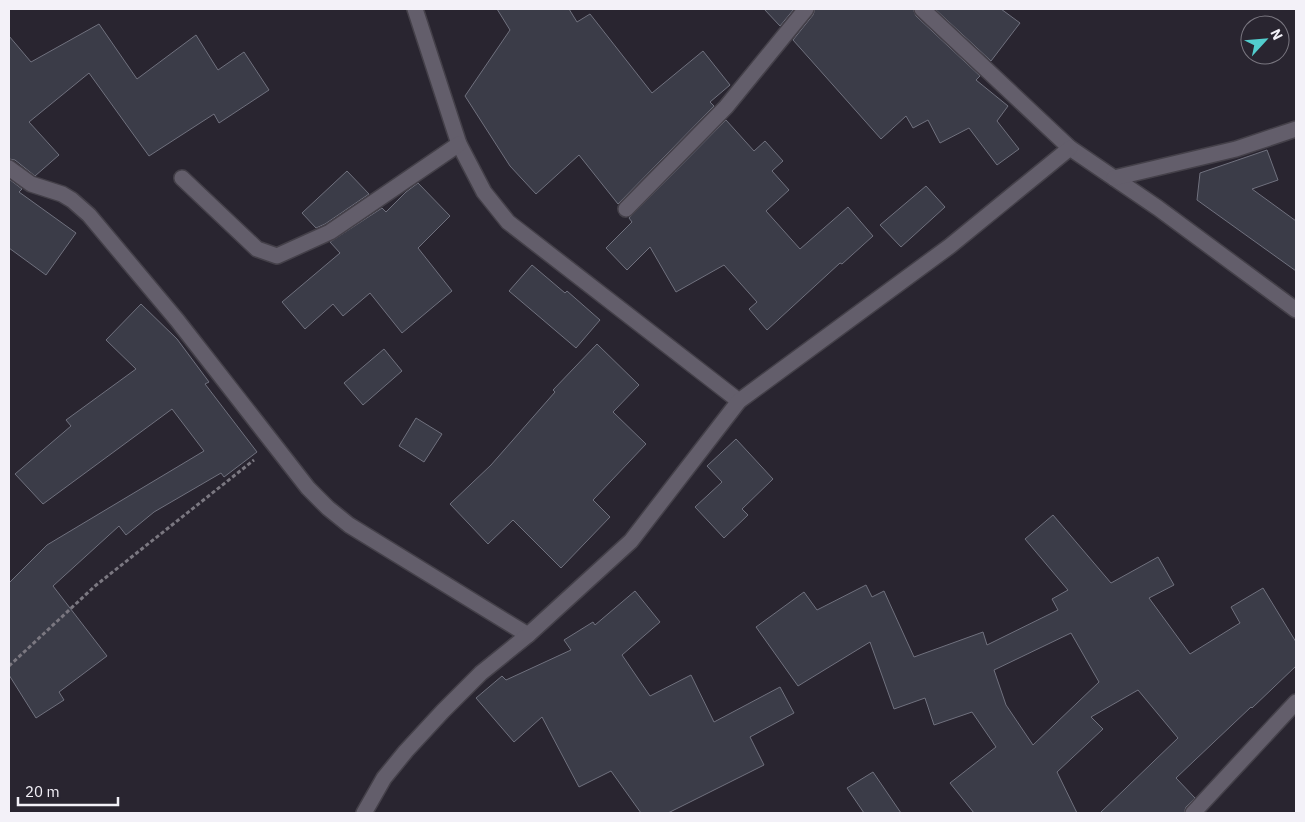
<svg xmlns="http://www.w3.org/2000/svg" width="1305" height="822" font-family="'IBM Plex Sans',sans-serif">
<rect width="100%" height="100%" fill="#292530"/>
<!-- building -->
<g fill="#3b3c48" stroke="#70717e" fill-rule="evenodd">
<path d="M 497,9 L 569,9 L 577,22 L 590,14 L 652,93 L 703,51 L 730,85 L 710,102 L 714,106 L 618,204 L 579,155 L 536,194 L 510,166 L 465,96 L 510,30 Z"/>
<path d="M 764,9 L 794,9 L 780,26 Z"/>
<path d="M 815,9 L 913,9 L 916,16 L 980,76 L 976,80 L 1008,106 L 997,121 L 1019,149 L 997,165 L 969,128 L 940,143 L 928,120 L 913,128 L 906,116 L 881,139 L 793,40 L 813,15 Z"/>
<path d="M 935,9 L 1001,9 L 1020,23 L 991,61 Z"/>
<path d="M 99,24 L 137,79 L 196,35 L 218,70 L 244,52 L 269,90 L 219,123 L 214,114 L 149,156 L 89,73 L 29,122 L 59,155 L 35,176 L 15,160 L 9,159 L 9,36 L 31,62 Z"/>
<path d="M 726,120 L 754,151 L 765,141 L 783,161 L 772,171 L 789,190 L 766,211 L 800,249 L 848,207 L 873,236 L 842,264 L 840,263 L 767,330 L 749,309 L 757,302 L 724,265 L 676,292 L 650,247 L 627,270 L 606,248 L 632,222 L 629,218 Z"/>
<path d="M 1267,150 L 1278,180 L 1252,189 L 1296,221 L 1296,271 L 1197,200 L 1200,173 Z"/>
<path d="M 347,171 L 369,194 L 325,224 L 316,228 L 302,213 Z"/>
<path d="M 9,179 L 22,189 L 19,192 L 76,233 L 46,275 L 9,248 Z"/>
<path d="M 418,183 L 450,216 L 418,248 L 452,291 L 402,333 L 370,293 L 343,316 L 333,304 L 305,329 L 282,302 L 340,253 L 330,242 L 382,208 L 386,212 L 406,192 Z"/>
<path d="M 926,186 L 945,207 L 901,247 L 880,225 Z"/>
<path d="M 532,265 L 565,293 L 567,291 L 600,320 L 576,348 L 509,291 Z"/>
<path d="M 141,304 L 177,339 L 209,382 L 205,384 L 257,452 L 224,477 L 221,473 L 154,512 L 126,535 L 119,526 L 53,586 L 107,656 L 59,692 L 64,700 L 36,718 L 9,675 L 9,583 L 47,545 L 204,451 L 172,409 L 43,504 L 15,474 L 71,426 L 66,420 L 136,369 L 106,340 Z"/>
<path d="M 597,344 L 639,385 L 613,412 L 646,444 L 593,500 L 610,517 L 561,568 L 513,520 L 488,544 L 450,504 L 491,465 L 555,392 L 553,390 Z"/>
<path d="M 384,349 L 402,371 L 363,405 L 344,383 Z"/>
<path d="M 416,418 L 442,434 L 424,462 L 399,446 Z"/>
<path d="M 736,439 L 773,479 L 742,509 L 748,515 L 724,538 L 695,507 L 722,482 L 707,466 Z"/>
<path d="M 1053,515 L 1111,583 L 1158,557 L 1174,585 L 1149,598 L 1190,654 L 1240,623 L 1231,607 L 1263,588 L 1296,642 L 1296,666 L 1252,708 L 1251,707 L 1176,778 L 1195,798 L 1186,807 L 1184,813 L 1100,813 L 1178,738 L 1138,690 L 1091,717 L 1103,729 L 1057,772 L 1077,813 L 974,813 L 950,783 L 996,747 L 972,712 L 934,725 L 925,698 L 894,709 L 870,642 L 798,686 L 756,627 L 804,592 L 817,610 L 866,585 L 872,597 L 884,591 L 914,657 L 983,632 L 987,645 L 1058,610 L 1052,599 L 1068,590 L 1025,539 ZM 1071,633 L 1099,682 L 1033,745 L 1006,705 L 994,670 Z"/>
<path d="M 635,591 L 660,622 L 622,655 L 650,696 L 691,675 L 714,722 L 780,687 L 794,713 L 750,737 L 764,765 L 668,813 L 641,813 L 611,771 L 579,787 L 542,717 L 514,742 L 476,698 L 502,676 L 506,680 L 571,650 L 564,640 L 593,622 L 595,625 Z"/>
<path d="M 873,772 L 901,813 L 864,813 L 847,788 Z"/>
</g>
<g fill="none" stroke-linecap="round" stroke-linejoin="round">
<!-- street casing -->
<g stroke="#444049" stroke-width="18">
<g id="street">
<path d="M 415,9 L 459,144 L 484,192 L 508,222 L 739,401"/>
<path d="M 922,9 L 1070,148 L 1158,208 L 1296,310"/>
<path d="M 9,168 L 31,184 L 62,194 L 72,200 L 89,215 L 177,320 L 308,488 L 328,508 L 349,525 L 528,635"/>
<path d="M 182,178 L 257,249 L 277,256 L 330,232 L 459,144"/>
<path d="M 1114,178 L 1236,149 L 1296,129"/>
<path d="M 626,209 L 726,107 L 806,9"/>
<path d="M 364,813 L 384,778 L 406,751 L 443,711 L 481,673 L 528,635 L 631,541 L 739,401 L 950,246 L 1070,148"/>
<path d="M 1193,813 L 1296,702"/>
</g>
</g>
<!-- path -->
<path stroke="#7b7881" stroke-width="3" stroke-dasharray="4 2.5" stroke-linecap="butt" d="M 9,666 L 95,586 L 254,460"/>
<!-- street -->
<use href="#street" stroke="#635e6b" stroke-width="15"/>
</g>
<!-- border -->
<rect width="1305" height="822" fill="none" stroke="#f3f1f8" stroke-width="20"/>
<!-- north arrow -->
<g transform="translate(1265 40) rotate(64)"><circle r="24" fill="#292530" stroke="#7a7780"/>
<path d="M0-4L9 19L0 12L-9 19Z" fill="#52cdcd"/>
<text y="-8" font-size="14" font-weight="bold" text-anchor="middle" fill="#f3f1f8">N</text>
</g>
<!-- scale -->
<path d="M18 797v8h100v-8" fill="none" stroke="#f3f1f8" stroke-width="2.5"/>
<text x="25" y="797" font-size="15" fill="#f3f1f8" stroke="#292530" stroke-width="4" paint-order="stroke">20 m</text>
</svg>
